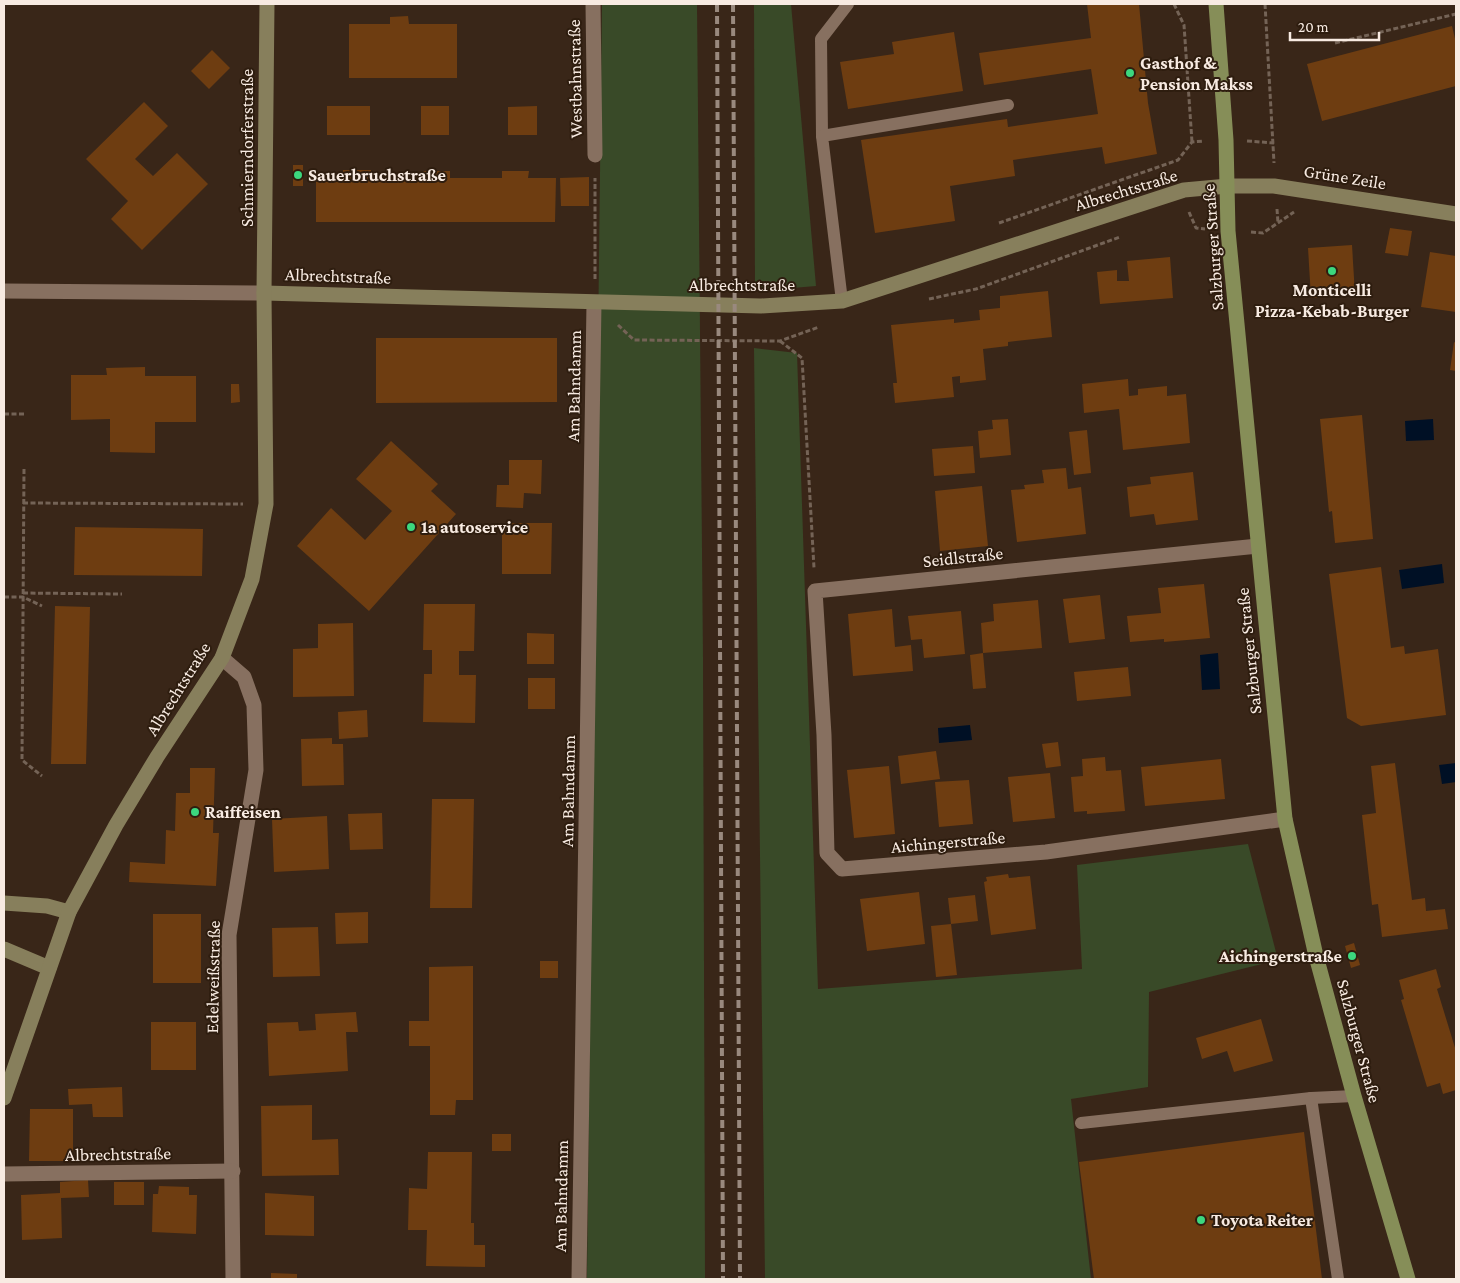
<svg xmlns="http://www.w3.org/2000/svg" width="1460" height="1283" font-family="'Crimson Pro',serif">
<rect width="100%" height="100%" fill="#392618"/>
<!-- green -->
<g fill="#394a28">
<path d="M 602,4 L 697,4 L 703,660 L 705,1279 L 587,1279 Z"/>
<path d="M 754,4 L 791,4 L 816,286 L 755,291 Z"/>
<path d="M 754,348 L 797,353 L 818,989 L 1082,969 L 1077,865 L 1248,844 L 1278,960 L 1149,992 L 1148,1087 L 1071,1099 L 1091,1279 L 765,1279 Z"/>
</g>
<!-- water -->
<g fill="#001025">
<path d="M 1433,419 L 1434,440 L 1406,441 L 1405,421 Z"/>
<path d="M 1442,564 L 1444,583 L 1402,589 L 1399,570 Z"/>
<path d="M 1218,653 L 1220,689 L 1202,690 L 1200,655 Z"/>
<path d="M 970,725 L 972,740 L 939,743 L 938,728 Z"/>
<path d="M 1456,763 L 1456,782 L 1442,784 L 1439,765 Z"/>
</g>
<!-- building -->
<g fill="#6e3d11">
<path d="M 1087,4 L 1139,4 L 1148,103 L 1157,154 L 1105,164 L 1102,147 L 1013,160 L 1015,176 L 950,186 L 955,221 L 875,233 L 861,140 L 1007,119 L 1008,127 L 1098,114 L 1091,69 L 984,85 L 979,53 L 1091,38 Z"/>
<path d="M 408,16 L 409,24 L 457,24 L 457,78 L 349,78 L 349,24 L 390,24 L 390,17 Z"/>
<path d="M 1452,26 L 1456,43 L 1456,86 L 1322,121 L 1307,64 Z"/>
<path d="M 954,32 L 963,91 L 848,109 L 840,62 L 894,54 L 892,42 Z"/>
<path d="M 212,50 L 230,68 L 209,89 L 191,71 Z"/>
<path d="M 144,102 L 168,126 L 135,159 L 153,176 L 177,153 L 208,184 L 142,250 L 111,219 L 128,201 L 86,159 Z"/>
<rect x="327" y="106" width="43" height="29"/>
<rect x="421" y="106" width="28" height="29"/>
<path d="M 537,106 L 537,135 L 508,135 L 508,107 Z"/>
<rect x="293" y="165" width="10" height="21"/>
<path d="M 343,170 L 371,170 L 371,178 L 423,178 L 423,171 L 450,171 L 450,178 L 502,178 L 502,171 L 529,171 L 528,178 L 556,178 L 555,222 L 316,222 L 316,178 L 343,178 Z"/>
<path d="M 589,177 L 589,206 L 561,206 L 560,178 Z"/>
<path d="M 1390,228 L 1412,231 L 1408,256 L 1385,253 Z"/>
<path d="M 1352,245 L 1355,295 L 1311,298 L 1308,248 Z"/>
<path d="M 1430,252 L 1456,256 L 1456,312 L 1421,307 Z"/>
<path d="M 1170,257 L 1173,298 L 1100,304 L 1097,272 L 1117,270 L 1117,281 L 1129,281 L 1127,261 Z"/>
<path d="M 1048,291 L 1052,337 L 1008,342 L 1008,346 L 983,349 L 986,380 L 960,383 L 960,376 L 952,377 L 954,397 L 895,403 L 893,383 L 897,383 L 891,325 L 954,319 L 954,323 L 980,320 L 979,310 L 1000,308 L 1000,296 Z"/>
<path d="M 376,338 L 557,338 L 557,402 L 376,403 Z"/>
<path d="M 1454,342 L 1456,343 L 1456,371 L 1450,370 Z"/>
<path d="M 145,367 L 145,376 L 196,376 L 196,422 L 155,422 L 155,453 L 110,452 L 110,419 L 71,420 L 71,375 L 107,375 L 106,368 Z"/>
<path d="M 1128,379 L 1129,396 L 1138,395 L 1138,389 L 1167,386 L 1167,396 L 1186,394 L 1190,443 L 1123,450 L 1119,409 L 1084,413 L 1082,384 Z"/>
<path d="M 231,384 L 239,384 L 240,402 L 231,403 Z"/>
<path d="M 1362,415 L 1373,539 L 1335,543 L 1332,511 L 1329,512 L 1320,419 Z"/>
<path d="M 1008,419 L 1011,455 L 980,458 L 978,431 L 993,429 L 992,420 Z"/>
<path d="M 1087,430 L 1091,473 L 1074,475 L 1069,432 Z"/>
<path d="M 391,441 L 438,484 L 431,491 L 456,514 L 369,611 L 297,546 L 331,508 L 365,540 L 392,511 L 356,479 Z"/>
<path d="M 973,446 L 975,473 L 934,476 L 932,449 Z"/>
<path d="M 509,460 L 542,460 L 541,494 L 524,493 L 523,508 L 496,507 L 497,485 L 509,485 Z"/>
<path d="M 1066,468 L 1068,489 L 1081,487 L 1086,534 L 1017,542 L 1011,490 L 1025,489 L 1024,485 L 1044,483 L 1042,470 Z"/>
<path d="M 1193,472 L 1198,520 L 1156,525 L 1154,514 L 1130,517 L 1127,487 L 1151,484 L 1150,477 Z"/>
<path d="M 982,486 L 988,546 L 940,551 L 935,491 Z"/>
<path d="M 502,523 L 552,523 L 551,574 L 502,574 Z"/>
<path d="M 75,527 L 203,529 L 202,576 L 74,575 Z"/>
<path d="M 1381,567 L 1391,648 L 1404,646 L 1405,654 L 1438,649 L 1446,715 L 1361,726 L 1347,718 L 1329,574 Z"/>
<path d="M 1204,584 L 1210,638 L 1164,642 L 1164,639 L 1130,642 L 1127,616 L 1161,613 L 1158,588 Z"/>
<path d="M 1100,595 L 1105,639 L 1069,643 L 1063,599 Z"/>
<path d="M 1038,600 L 1042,648 L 983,653 L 981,623 L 994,621 L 993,604 Z"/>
<path d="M 424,604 L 475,604 L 474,651 L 459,651 L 459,675 L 476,675 L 475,723 L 423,722 L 424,674 L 432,674 L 432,650 L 423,650 Z"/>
<path d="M 55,606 L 90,607 L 86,764 L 51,764 Z"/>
<path d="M 892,609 L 895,647 L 911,645 L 913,671 L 853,676 L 848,614 Z"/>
<path d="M 961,611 L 965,654 L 924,658 L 922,639 L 911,640 L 908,616 Z"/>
<path d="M 353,623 L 354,696 L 293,697 L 293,649 L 318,648 L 318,624 Z"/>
<path d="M 527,633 L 554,634 L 554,664 L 527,664 Z"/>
<path d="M 983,653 L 986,688 L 973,689 L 970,655 Z"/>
<path d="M 1128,667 L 1131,696 L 1077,701 L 1074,672 Z"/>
<rect x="528" y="678" width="27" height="31"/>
<path d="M 367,710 L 368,737 L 339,739 L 338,712 Z"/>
<path d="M 332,738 L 332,744 L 343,744 L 344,785 L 302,786 L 301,739 Z"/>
<path d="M 1058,742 L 1061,766 L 1046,768 L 1042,744 Z"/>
<path d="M 936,751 L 940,779 L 901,784 L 898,756 Z"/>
<path d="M 1105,757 L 1106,771 L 1121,770 L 1125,811 L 1087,814 L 1087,811 L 1074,812 L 1071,777 L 1083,776 L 1082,759 Z"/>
<path d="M 1221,759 L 1225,799 L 1145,806 L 1141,767 Z"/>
<path d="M 1395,763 L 1412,900 L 1425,898 L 1426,911 L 1445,909 L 1448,929 L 1382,937 L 1378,904 L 1372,905 L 1362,815 L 1376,813 L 1371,766 Z"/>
<path d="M 889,766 L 895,834 L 854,838 L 847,770 Z"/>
<path d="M 190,768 L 215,768 L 213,833 L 219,833 L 216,886 L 129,882 L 130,862 L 165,864 L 166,830 L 175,831 L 176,793 L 190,793 Z"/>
<path d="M 1050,773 L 1055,818 L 1013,822 L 1008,777 Z"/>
<path d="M 969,780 L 973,824 L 939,827 L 935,782 Z"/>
<path d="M 432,799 L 474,799 L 472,908 L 430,908 Z"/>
<path d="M 382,813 L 383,849 L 350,850 L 348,814 Z"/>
<path d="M 327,816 L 329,869 L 274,872 L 272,819 Z"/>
<path d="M 1008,874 L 1009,878 L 1030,876 L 1036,929 L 991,935 L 984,882 L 987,881 L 986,877 Z"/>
<path d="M 919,892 L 925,944 L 867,951 L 860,899 Z"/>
<path d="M 975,895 L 978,921 L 951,924 L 948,898 Z"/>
<path d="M 368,912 L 368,943 L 336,944 L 335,913 Z"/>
<rect x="153" y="914" width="48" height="69"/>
<path d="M 951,924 L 957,975 L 936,977 L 931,926 Z"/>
<path d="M 318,927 L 320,976 L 273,977 L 272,928 Z"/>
<path d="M 1354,943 L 1360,965 L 1351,968 L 1345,946 Z"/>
<rect x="540" y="961" width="18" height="17"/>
<path d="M 473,966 L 473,1100 L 456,1100 L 455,1115 L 430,1115 L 430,1046 L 409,1046 L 409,1021 L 429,1021 L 429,967 Z"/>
<path d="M 1436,969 L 1441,987 L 1437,989 L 1456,1051 L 1456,1090 L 1443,1094 L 1440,1083 L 1427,1087 L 1401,1000 L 1404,999 L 1399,980 Z"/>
<path d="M 356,1012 L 358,1032 L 346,1032 L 348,1071 L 269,1076 L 267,1023 L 298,1022 L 299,1031 L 316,1030 L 315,1014 Z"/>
<path d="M 1261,1019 L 1273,1061 L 1234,1072 L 1227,1051 L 1202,1059 L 1196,1038 Z"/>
<rect x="151" y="1022" width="45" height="48"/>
<path d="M 122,1087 L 123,1117 L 93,1117 L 92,1104 L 69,1105 L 68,1089 Z"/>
<path d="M 312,1105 L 312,1140 L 338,1139 L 339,1175 L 262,1176 L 261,1106 Z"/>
<path d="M 30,1109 L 73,1109 L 73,1161 L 29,1161 Z"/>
<path d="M 1304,1132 L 1322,1279 L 1094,1279 L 1079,1162 Z"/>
<rect x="492" y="1134" width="19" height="17"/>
<path d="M 428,1152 L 472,1152 L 471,1223 L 474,1223 L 474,1245 L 485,1245 L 485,1267 L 426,1266 L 427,1230 L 408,1230 L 409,1188 L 427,1189 Z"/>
<path d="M 88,1180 L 89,1197 L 61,1198 L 62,1238 L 22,1240 L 21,1195 L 60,1193 L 60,1182 Z"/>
<rect x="114" y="1182" width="30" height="23"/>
<path d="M 159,1186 L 189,1187 L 189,1195 L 197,1195 L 196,1234 L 152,1232 L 153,1194 L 158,1194 Z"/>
<path d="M 265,1193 L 314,1196 L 314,1236 L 265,1235 Z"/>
<path d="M 271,1273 L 297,1274 L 297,1279 L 271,1279 Z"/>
</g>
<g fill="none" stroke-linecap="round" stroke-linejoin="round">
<!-- path -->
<g stroke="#746356" stroke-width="3" stroke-dasharray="5 2.5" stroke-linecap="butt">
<path d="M 1174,4 L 1184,25 L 1192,142"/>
<path d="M 1265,4 L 1274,163"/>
<path d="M 1335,43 L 1456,14"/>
<path d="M 1247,141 L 1274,143"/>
<path d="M 1277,209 L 1278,223"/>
<path d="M 1189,212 L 1196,228 L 1205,229"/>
<path d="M 999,223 L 1178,160 L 1192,142 L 1204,141"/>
<path d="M 1251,232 L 1263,233 L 1294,212"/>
<path d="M 595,279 L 595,178"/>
<path d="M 929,299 L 976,289 L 1120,237"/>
<path d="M 618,325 L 634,340 L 780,341 L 819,327"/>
<path d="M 780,341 L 802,358 L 814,568"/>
<path d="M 4,414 L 25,414"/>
<path d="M 24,469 L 22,760 L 42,776"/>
<path d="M 23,503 L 243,504"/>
<path d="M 23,593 L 122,594"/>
<path d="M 4,597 L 23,597 L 42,606"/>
</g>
<!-- lane -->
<g stroke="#877060" stroke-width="12">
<path d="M 822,136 L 821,39 L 848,4"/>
<path d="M 842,301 L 822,136 L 1008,105"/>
<path d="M 1311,1098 L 1338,1279"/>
<path d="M 1081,1123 L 1311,1098 L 1354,1096"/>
</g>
<!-- street -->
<g stroke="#877060" stroke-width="15">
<path d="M 593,4 L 595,155"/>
<path d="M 4,291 L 264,293"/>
<path d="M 1258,546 L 815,591 L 824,735 L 827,853 L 842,869 L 1046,852 L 1285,819"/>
<path d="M 222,658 L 244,677 L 254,705 L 256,770 L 229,935 L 233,1279"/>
<path d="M 4,1174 L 233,1171"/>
<path d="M 579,1279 L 594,303"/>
</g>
<!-- secondary -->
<g stroke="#877f5c" stroke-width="15">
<path d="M 264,293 L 761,306 L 842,301 L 1184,190 L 1228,186 L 1274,186 L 1456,214"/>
<path d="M 4,903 L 47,906 L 69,912"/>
<path d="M 4,949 L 49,968"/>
<path d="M 4,1098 L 69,912 L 116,825 L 157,757 L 222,658 L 252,579 L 266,504 L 264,293 L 267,4"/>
</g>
<!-- primary -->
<path stroke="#868e58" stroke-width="15" d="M 1216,4 L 1226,140 L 1228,231 L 1285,819 L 1316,956 L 1354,1096 L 1408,1279"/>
<!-- rail -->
<g stroke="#99897e" stroke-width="4" stroke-dasharray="8 4" stroke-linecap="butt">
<path d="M 717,4 L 723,1279"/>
<path d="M 733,4 L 740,1279"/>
</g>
</g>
<!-- markers -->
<g fill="#3cd77e" stroke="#2e1d0f" stroke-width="2">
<circle cx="1130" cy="73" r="5"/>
<circle cx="298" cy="175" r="5"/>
<circle cx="1332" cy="271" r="5"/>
<circle cx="411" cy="527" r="5"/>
<circle cx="195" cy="812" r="5"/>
<circle cx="1352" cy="956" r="5"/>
<circle cx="1201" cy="1220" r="5"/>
</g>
<g text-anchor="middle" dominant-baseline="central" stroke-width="4" stroke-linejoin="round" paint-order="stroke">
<!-- poi labels -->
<g font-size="18" font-weight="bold" fill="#f8ebe2" stroke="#2e1d0f" text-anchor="start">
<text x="1140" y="63">Gasthof &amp;<tspan x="1140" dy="21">Pension Makss</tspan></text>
<text x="308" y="175">Sauerbruchstraße</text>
<text x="1332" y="290" text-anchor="middle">Monticelli<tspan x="1332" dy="21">Pizza-Kebab-Burger</tspan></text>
<text x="421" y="527">1a autoservice</text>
<text x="205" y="812">Raiffeisen</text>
<text x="1342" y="956" text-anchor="end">Aichingerstraße</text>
<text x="1211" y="1220">Toyota Reiter</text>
</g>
<!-- street labels -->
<g font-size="18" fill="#f8ebe2" stroke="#2e1d0f">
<text transform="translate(575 79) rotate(-91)">Westbahnstraße</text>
<text transform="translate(247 148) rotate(-90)">Schmierndorferstraße</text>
<text transform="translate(1345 177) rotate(9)">Grüne Zeile</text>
<text transform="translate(1126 190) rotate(-17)">Albrechtstraße</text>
<text transform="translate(1213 247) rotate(-94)">Salzburger Straße</text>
<text transform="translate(338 276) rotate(2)">Albrechtstraße</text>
<text x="742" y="285">Albrechtstraße</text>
<text transform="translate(574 386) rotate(-89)">Am Bahndamm</text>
<text transform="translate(963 557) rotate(-6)">Seidlstraße</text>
<text transform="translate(1249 651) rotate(-96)">Salzburger Straße</text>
<text transform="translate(178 689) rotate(-58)">Albrechtstraße</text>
<text transform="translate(568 791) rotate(-89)">Am Bahndamm</text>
<text transform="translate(948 842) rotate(-5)">Aichingerstraße</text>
<text transform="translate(213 977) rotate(-89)">Edelweißstraße</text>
<text transform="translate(1359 1041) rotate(75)">Salzburger Straße</text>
<text transform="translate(118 1154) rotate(-1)">Albrechtstraße</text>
<text transform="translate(561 1196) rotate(-89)">Am Bahndamm</text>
</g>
</g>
<!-- border -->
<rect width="1460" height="1283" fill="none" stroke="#f8ebe2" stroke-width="10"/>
<!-- scale -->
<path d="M1290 32v8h89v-8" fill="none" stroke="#f8ebe2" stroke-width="2.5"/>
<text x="1298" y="32" font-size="15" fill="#f8ebe2" stroke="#2e1d0f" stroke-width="4" paint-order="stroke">20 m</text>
</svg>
